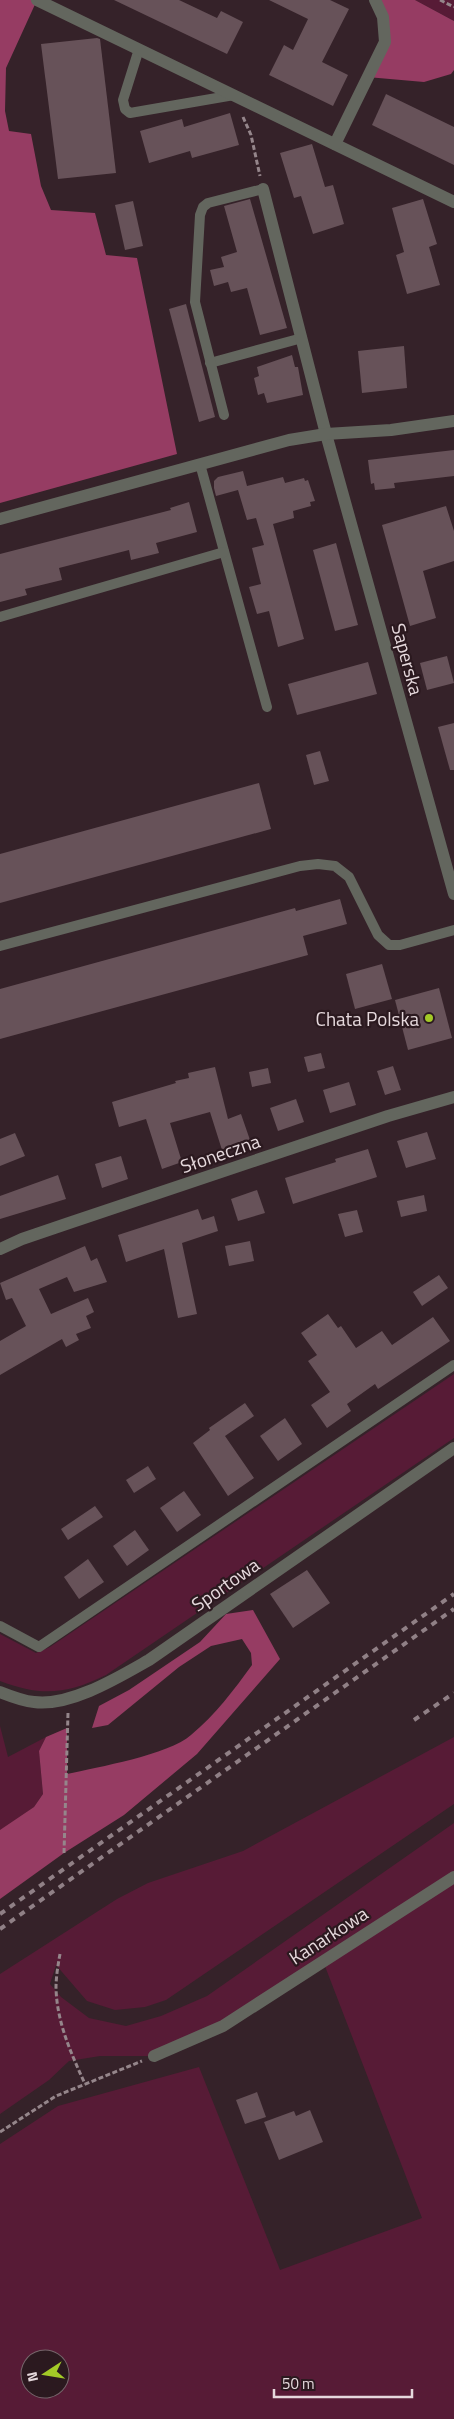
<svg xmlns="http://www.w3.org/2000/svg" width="454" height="2419" font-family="'Titillium Web',sans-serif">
<rect width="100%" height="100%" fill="#352229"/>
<!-- green -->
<g fill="#571b36" fill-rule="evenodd">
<path d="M 415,0 L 454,0 L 454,21 Z"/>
<path d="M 454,1374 L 454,1438 L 106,1675 C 67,1694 42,1697 0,1681 L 0,1634 L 36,1653 L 50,1647 Z"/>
<path d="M 0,1726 L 8,1757 L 46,1737 L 39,1751 L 43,1794 L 34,1807 L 0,1831 Z"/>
<path d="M 454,1737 L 454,1804 L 166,2000 L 145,2007 L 115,2010 L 87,2001 L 56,1965 L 50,1984 L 61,1997 L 89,2018 L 126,2026 L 161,2016 L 207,1996 L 454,1823 L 454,1873 L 223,2026 L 154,2056 L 100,2056 L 69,2061 L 49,2080 L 0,2114 L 0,1974 L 117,1899 L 148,1883 L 243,1851 Z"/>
<path d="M 454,1877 L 454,2419 L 0,2419 L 0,2144 L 58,2106 L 199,2067 L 280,2270 L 422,2218 L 323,1961 ZM 30,2359 L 60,2359 L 60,2389 L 30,2389 Z"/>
</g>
<!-- forest -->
<g fill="#963c63">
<path d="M 0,0 L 37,0 L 6,68 L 5,111 L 9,131 L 31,134 L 41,186 L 51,210 L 95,213 L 106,255 L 137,258 L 177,454 L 0,503 Z"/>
<path d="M 375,0 L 415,0 L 454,21 L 454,70 L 451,74 L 424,82 L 367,77 L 385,42 Z"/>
<path d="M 253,1610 L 280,1659 L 197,1754 L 124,1815 L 64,1853 L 0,1899 L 0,1830 L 34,1807 L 43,1794 L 39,1751 L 46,1737 L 67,1728 L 67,1774 C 98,1767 168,1755 191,1735 C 215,1715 234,1690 252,1665 L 251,1653 L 242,1639 L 211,1646 L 179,1667 L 108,1725 L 92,1728 L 99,1706 L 129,1690 L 200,1642 L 226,1614 Z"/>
</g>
<!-- building -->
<g fill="#675259">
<path d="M 114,0 L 179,0 L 217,18 L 221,11 L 243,22 L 227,54 Z"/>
<path d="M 269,0 L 330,0 L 349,9 L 322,62 L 348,75 L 333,106 L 269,75 L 284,45 L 293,50 L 308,19 Z"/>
<path d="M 97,38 L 100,39 L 116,173 L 58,179 L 41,44 Z"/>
<path d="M 386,94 L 454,127 L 454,165 L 372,125 Z"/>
<path d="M 230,113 L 239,145 L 192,158 L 190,151 L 149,163 L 140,131 L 182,119 L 184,127 Z"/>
<path d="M 312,144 L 325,187 L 333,185 L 344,224 L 313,234 L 301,196 L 294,198 L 280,153 Z"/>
<path d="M 250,199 L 287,328 L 260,335 L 247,288 L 231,292 L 228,282 L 214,286 L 210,270 L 224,267 L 221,257 L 237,252 L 224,206 Z"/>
<path d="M 423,199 L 437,244 L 429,247 L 440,285 L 407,294 L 396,255 L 404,252 L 392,208 Z"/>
<path d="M 133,201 L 143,246 L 125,250 L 115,205 Z"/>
<path d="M 186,304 L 215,417 L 199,422 L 169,309 Z"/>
<path d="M 404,346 L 407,388 L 362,393 L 358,351 Z"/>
<path d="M 292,355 L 295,367 L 298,367 L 303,395 L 267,403 L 264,393 L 258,395 L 254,378 L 259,376 L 257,367 Z"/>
<path d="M 454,450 L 454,476 L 394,483 L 395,488 L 375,490 L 374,483 L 371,484 L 368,460 Z"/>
<path d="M 243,471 L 247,486 L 283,477 L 285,483 L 304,478 L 305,481 L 308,480 L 315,501 L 310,502 L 311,506 L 293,511 L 294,518 L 273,524 L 304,639 L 278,647 L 269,611 L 257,614 L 249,587 L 261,584 L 252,548 L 264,545 L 256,518 L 247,520 L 238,490 L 216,496 L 214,488 L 214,481 L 218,477 Z"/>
<path d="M 189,502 L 197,532 L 156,543 L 159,553 L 131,560 L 129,550 L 59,568 L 62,580 L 25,589 L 27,595 L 0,602 L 0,554 L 171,510 L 170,508 Z"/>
<path d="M 446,506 L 454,531 L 454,561 L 423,571 L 436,618 L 410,626 L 382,525 Z"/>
<path d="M 336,543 L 358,625 L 335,631 L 313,550 Z"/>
<path d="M 447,656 L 454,683 L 427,690 L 420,663 Z"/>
<path d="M 368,662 L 377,694 L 297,715 L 288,684 Z"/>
<path d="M 454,723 L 454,770 L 450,770 L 438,727 Z"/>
<path d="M 320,751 L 329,781 L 314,785 L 306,755 Z"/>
<path d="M 259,783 L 271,829 L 0,903 L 0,854 Z"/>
<path d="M 340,899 L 347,924 L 303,936 L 308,955 L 0,1039 L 0,989 L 295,908 L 296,911 Z"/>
<path d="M 382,964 L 392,999 L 355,1009 L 346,974 Z"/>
<path d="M 439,988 L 452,1038 L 408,1050 L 395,1000 Z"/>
<path d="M 321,1053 L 325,1068 L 308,1072 L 304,1057 Z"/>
<path d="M 393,1066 L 401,1090 L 385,1095 L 377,1071 Z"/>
<path d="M 215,1067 L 228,1119 L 241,1114 L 250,1140 L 222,1150 L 210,1112 L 170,1123 L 182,1162 L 162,1169 L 146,1119 L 119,1127 L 112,1102 L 176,1083 L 175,1081 L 189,1078 L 188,1073 Z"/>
<path d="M 268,1068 L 271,1083 L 252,1087 L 249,1072 Z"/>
<path d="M 349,1082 L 356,1105 L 330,1113 L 323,1090 Z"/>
<path d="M 296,1099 L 304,1122 L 278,1131 L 270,1108 Z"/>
<path d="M 427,1132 L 436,1159 L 406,1168 L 397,1141 Z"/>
<path d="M 15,1133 L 25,1156 L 0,1166 L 0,1139 Z"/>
<path d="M 368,1149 L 377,1177 L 293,1204 L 285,1178 L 336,1162 L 335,1159 Z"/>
<path d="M 121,1156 L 128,1179 L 102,1188 L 95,1164 Z"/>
<path d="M 58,1175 L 66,1199 L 0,1219 L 0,1196 Z"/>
<path d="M 257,1190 L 265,1213 L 238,1221 L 231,1199 Z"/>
<path d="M 424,1195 L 427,1211 L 401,1217 L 397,1201 Z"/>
<path d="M 198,1209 L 202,1220 L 214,1216 L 218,1231 L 182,1243 L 197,1314 L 178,1318 L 164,1249 L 126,1262 L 118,1235 Z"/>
<path d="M 357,1210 L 363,1232 L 345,1237 L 338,1214 Z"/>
<path d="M 250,1241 L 254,1261 L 229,1266 L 225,1246 Z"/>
<path d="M 85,1246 L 91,1261 L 97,1258 L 107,1282 L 74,1292 L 67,1277 L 39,1289 L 51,1314 L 88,1298 L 94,1312 L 86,1316 L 91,1328 L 76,1334 L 79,1340 L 66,1347 L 62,1339 L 0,1375 L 0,1341 L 26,1326 L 12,1298 L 6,1300 L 0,1283 Z"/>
<path d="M 439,1275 L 448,1288 L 422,1306 L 413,1292 Z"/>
<path d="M 328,1314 L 338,1328 L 341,1326 L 356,1348 L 382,1331 L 392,1345 L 433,1317 L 450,1341 L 378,1389 L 375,1384 L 347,1404 L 351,1411 L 327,1428 L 311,1405 L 330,1392 L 308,1361 L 317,1355 L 301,1333 Z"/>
<path d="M 245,1403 L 254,1416 L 225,1436 L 254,1478 L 228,1496 L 193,1443 L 210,1430 L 209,1428 Z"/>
<path d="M 285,1418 L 302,1444 L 278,1461 L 260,1436 Z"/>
<path d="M 148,1466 L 156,1479 L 134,1493 L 126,1480 Z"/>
<path d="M 184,1491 L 201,1515 L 177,1532 L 160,1508 Z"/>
<path d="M 95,1506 L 103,1517 L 68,1540 L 61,1529 Z"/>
<path d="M 135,1530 L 149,1550 L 127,1566 L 113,1546 Z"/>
<path d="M 88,1559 L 104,1582 L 79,1599 L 64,1577 Z"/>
<path d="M 307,1570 L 330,1603 L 293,1628 L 270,1594 Z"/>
<path d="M 257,2092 L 266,2117 L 245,2124 L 236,2100 Z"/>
<path d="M 310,2110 L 323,2142 L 279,2160 L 264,2122 L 294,2111 L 296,2116 Z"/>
</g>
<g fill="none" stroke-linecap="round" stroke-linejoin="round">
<!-- path -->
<g stroke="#95868b" stroke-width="3" stroke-dasharray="5 2.5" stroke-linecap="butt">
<path d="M 440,0 L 454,7"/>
<path d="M 243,117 L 251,135 L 260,176"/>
<path d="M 64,1853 L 68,1713"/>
<path d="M 60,1954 C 58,1965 56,1977 56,1988 C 57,2023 71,2053 85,2084"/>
<path d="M 0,2132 L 56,2096 L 142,2061"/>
</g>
<!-- lane -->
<g stroke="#63665e" stroke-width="10">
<path d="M 139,49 L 123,100 L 125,109 L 130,113 L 234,95"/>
<path d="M 210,363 L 302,338"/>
<path d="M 224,415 L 195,302 L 200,215 L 203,207 L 208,203 L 263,189"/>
<path d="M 200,464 L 267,707"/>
<path d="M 0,617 L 224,552"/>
<path d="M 0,946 L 300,866 L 318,864 L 335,866 L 349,877 L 378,935 L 389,945 L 400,945 L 454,930"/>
<path d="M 0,1626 L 39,1647 L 454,1365"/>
</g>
<!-- street -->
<g stroke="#63665e" stroke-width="12">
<path d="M 37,0 L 454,202"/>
<path d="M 335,144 L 385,42 L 383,17 L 375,0"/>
<path d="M 263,189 L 326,434 L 454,894"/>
<path d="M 0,519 L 289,440 L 326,434 L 391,430 L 454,421"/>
<path d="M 0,1249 L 22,1239 L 69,1223 L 388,1116 L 454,1097"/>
<path d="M 0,1692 C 10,1696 23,1701 34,1702 C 70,1707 119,1677 149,1660 L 454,1448"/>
<path d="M 154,2056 L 223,2026 L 454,1877"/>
</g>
<!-- rail -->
<g stroke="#908086" stroke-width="4" stroke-dasharray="6 6" stroke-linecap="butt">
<path d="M 414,1720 L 454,1693"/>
<path d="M 0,1914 L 454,1594"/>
<path d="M 0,1929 L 454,1609"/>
</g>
</g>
<!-- markers -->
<circle fill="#a3c927" stroke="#2b191f" stroke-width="2" cx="429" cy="1018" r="5"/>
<g text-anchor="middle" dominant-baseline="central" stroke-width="4.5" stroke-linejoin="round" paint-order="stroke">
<!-- street labels -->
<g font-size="19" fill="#e6d9dd" stroke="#2b191f">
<text transform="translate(408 659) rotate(75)">Saperska</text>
<text transform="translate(220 1153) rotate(-19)">Słoneczna</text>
<text transform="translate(225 1584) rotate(-35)">Sportowa</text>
<text transform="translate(328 1935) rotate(-33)">Kanarkowa</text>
</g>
<!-- poi labels -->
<g font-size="19" fill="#e6d9dd" stroke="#2b191f" text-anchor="end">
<text x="419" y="1018">Chata Polska</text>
</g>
</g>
<!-- north arrow -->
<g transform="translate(45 2374) rotate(258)"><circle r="24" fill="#2b191f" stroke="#76666b"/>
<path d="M0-4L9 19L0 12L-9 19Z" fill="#a3c927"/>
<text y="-8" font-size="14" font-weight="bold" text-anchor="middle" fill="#e6d9dd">N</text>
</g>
<!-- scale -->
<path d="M274 2389v8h138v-8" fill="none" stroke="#e6d9dd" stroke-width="2.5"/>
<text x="282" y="2389" font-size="15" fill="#e6d9dd" stroke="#2b191f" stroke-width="4" paint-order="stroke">50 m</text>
</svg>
